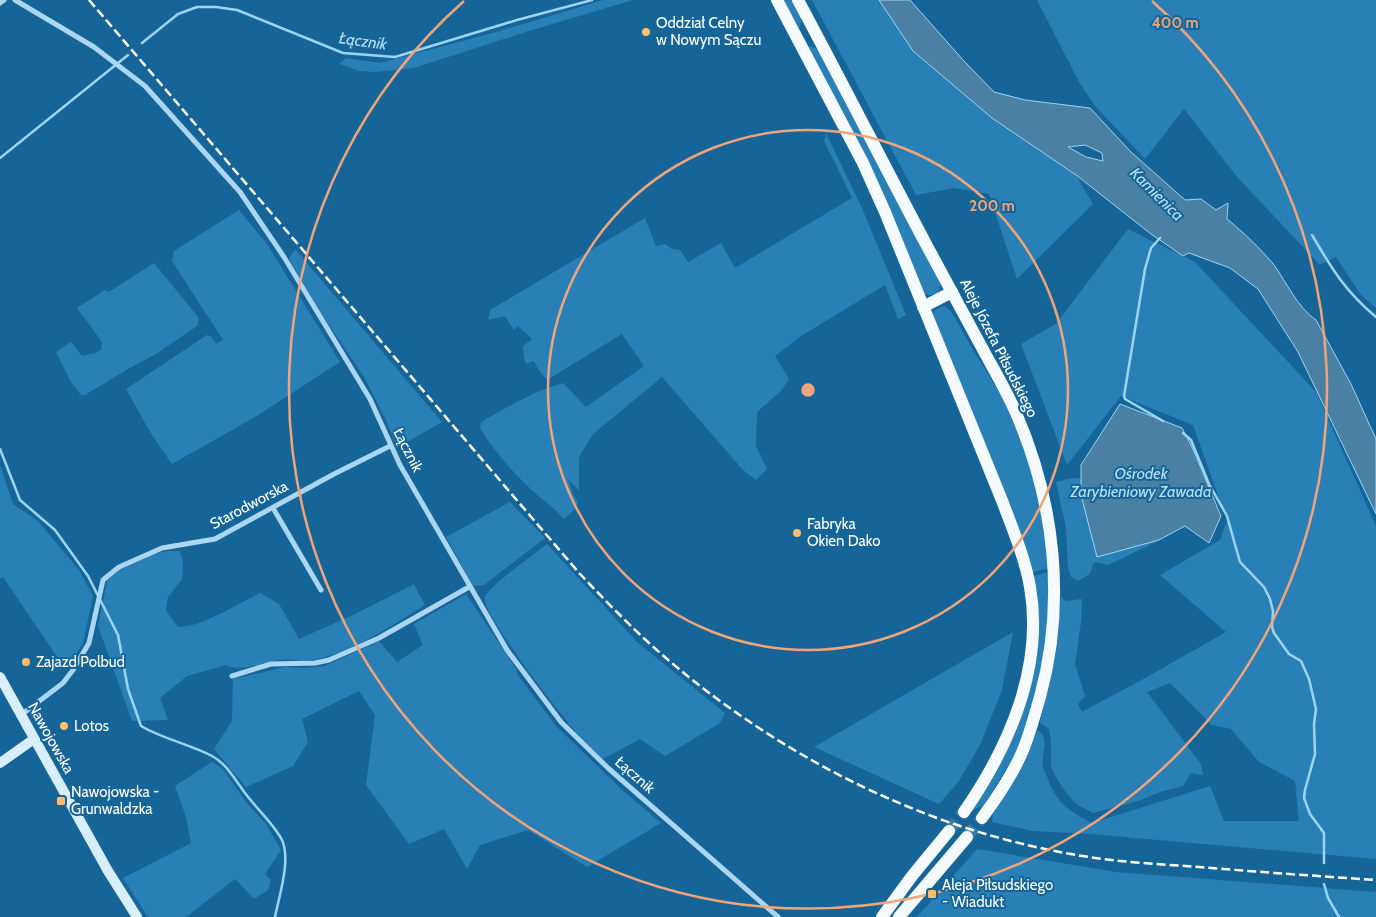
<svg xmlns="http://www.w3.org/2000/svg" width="1376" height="917" font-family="Cabin,sans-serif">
<rect width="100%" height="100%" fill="#166599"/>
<!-- green -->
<g fill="#2980b6">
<path d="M 603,0 L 633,0 L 529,31 L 414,68 L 375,72 L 360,71 L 339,64 L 346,58 L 380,63 L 496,32 Z"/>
<path d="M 783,0 L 792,0 C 797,9 805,19 799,28 Z"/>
<path d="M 812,0 L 879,0 L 913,51 L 992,118 L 1076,175 L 1093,204 L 1017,279 L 989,194 L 954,188 L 916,195 Z"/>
<path d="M 1037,0 L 1376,0 L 1376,308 L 1361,295 L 1336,257 L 1320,265 L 1238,178 L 1184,109 L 1145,159 L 1095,106 L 1079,82 Z"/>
<path d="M 811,46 L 819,50 L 940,282 C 941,293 935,297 925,294 L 808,47 Z"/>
<path d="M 826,133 L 862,208 L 906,315 L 898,319 L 885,285 L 801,336 L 775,356 L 789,379 L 781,391 L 757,412 L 756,446 L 767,469 L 756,480 L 743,470 L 662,377 L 593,434 L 579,457 L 579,491 L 568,479 L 573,494 L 578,503 L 574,510 L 564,519 C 554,508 543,500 533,491 C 512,472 495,452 480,428 L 481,422 C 508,407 534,391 563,383 L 586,407 L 644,366 L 622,334 L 547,380 L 538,369 L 534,361 L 526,364 L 524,358 L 523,346 L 532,339 L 518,326 L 514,330 L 505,316 L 488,320 L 490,310 L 645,218 L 656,246 L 665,244 L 672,249 L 680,250 L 688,262 L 721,243 L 735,268 L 852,198 L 824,141 Z"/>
<path d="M 239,210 L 267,244 L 340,362 L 255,417 L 172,464 L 150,432 L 126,389 L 207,335 L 212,337 L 216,344 L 223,340 L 172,261 L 174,251 Z"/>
<path d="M 1128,229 L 1195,262 L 1316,392 L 1376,526 L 1376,859 L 1090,834 L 1033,831 L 992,822 L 993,814 L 1026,760 L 1037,730 C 1051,738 1041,752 1043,766 C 1043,769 1046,773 1047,777 C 1056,802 1068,811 1092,823 L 1210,786 L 1224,821 L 1299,821 L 1295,781 L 1259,762 L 1231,729 L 1212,725 L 1170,683 L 1147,692 L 1201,764 L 1203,775 L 1191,773 L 1183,786 L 1160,792 L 1141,800 L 1093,813 C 1087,809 1078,806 1073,801 C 1067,794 1051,773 1051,764 C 1051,752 1052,741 1049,729 L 1040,723 L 1052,671 L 1061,596 L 1065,601 L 1082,599 L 1081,622 L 1075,664 L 1085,696 L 1078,704 L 1082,712 L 1147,677 L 1226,632 L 1160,575 L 1220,540 L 1227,521 L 1193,425 L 1121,396 L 1067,465 L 1021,344 L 1056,324 Z"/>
<path d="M 295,249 L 442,422 L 397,448 L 386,420 L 364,377 L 319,310 L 289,259 Z"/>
<path d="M 154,263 L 199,318 L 197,326 L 156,354 L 128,369 L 85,395 L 81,395 L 71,382 L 56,352 L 71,342 L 82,356 L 95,353 L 101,350 L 102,342 L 77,308 L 105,290 L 109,292 Z"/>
<path d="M 944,306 L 951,311 L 973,350 L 1003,398 L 1024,447 L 1040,497 L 1050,568 L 1032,572 L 933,315 L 935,310 Z"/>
<path d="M 0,465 L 13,504 L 38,521 L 79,570 L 93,596 L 83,643 L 66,670 L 3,577 L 0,579 Z"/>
<path d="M 1073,478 L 1090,479 L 1138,528 L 1156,542 L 1108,565 L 1094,562 L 1090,574 L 1078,581 L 1071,577 L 1068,568 L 1066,528 L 1056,482 Z"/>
<path d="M 510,502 L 545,538 L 484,585 L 473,586 L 446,537 Z"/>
<path d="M 547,544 L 638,643 L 725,713 L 720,723 L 665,756 L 640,739 L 603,759 C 596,752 588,745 581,738 C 566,721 482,615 485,598 C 486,588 537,552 547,544 Z"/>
<path d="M 169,551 L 179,551 L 183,560 L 182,579 L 168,597 L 166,611 L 178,627 C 200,628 239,603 260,593 L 279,604 L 299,639 L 353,615 L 414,584 L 425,605 C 395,624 359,647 325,657 C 310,662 294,659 279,660 C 261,662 243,673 226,665 L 187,676 L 160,698 L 168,720 L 132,721 L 98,626 L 107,581 L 121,569 L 156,553 Z"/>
<path d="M 1050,572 L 1047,639 L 1035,698 L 1018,750 L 981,810 L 982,805 L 969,813 L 1019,722 L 1033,576 Z"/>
<path d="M 466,594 L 517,670 L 517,674 L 557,727 L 621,789 L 661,823 L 587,867 L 528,830 L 480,845 L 467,869 L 444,829 L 409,844 L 366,785 L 375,715 L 359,691 L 302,719 L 308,742 L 293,766 L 246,787 L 214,749 L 232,721 L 233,679 L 285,667 L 307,668 L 325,666 L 379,641 L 397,662 L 423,645 L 414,624 Z"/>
<path d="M 1013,632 L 1002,690 L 980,745 L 959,781 L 939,804 L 814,747 Z"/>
<path d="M 212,762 L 223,769 L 246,802 L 266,824 L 281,850 L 265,874 L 271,880 L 268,890 L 254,899 L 235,879 L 186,917 L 148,917 L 123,878 L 191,843 L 186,817 L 175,786 Z"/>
<path d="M 977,849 L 1116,872 L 1376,892 L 1376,917 L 917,917 Z"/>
</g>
<!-- water -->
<g fill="#4a80a4" stroke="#9cd4f4" fill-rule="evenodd">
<path d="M 879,0 L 910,0 L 963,60 L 994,92 L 1025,100 L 1090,108 L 1131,152 L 1185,200 L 1201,199 L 1216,210 L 1228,203 L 1227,219 C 1243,232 1261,249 1274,265 C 1287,283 1297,307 1316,320 L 1351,384 L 1376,439 L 1376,514 L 1298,352 L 1258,289 L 1230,268 L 1189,253 L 1183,256 L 1151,234 L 1076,175 L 992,118 L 913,51 ZM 1085,145 L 1102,153 L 1103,161 L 1086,157 L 1068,147 Z"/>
<path d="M 1120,404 L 1182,428 L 1193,449 L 1221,516 L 1209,543 L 1185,526 L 1159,540 L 1097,557 L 1081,495 L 1081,465 Z"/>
</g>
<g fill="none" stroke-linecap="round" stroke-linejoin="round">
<!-- stream -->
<g stroke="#9cd4f4" stroke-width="2.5">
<path d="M 142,43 L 178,14 L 197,7 L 216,7 L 237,10 L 343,53 L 395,57 L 517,20 L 592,0"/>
<path d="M 0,158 L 128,55"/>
<path d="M 1312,235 C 1332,269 1345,291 1376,317"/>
<path d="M 1160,238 L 1151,248 L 1145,269 L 1124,396 L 1125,399 L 1163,421"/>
<path d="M 1183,433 L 1191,440 L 1209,484 L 1227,516 L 1240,562 L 1264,587 L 1270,599 L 1273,611 L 1272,627 L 1274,633 L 1289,654 L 1301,661 L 1309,679 L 1316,709 L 1314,724 L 1315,754 L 1305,790 L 1304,798 L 1310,814 L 1324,833 L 1324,863"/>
<path d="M 0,449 L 20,500 L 55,530 L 88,576 L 118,635 L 128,689 L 141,726 C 163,739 189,744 212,756 C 227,764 235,780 245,793 C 256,808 271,821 281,838 C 292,858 279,896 275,917"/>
<path d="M 1324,884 L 1328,898 L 1339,917"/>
</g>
<!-- primary-tunnel -->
<g stroke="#397ca8" stroke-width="12" stroke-dasharray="12 6" stroke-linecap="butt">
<path d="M 949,831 L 964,812"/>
<path d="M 967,837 L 982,818"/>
</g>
<!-- street -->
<g stroke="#aad6f2" stroke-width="5">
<path d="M 15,0 L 94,47 L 145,86 L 240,192 L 284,257 L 370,399 L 400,465 L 507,650 L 561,722 L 608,768 L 778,917"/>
<path d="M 0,3 L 4,0"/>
<path d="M 273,508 L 321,590"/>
<path d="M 232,676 L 271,664 L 315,663 L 329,660 L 379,638 L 469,587"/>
<path d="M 21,715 L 63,683 L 73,670 L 89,643 L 103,580 L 119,567 L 162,548 L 215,539 L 334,474 L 390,446"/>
</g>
<!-- secondary -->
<g stroke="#d8eefc" stroke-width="10">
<path d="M 0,677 L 108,871 L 137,917"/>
<path d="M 0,763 L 34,739"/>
</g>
<!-- primary -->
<g stroke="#f5faff" stroke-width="12">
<path d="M 777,0 L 863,163 L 885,212 L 1003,503 C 1013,530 1025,558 1030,587 C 1044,667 1009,747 964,812"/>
<path d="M 798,0 C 842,82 884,165 927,246 C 947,283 967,320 987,357 C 997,375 1008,394 1016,413 C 1055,503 1066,602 1040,697 C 1034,717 1029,738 1020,757 C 1010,778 996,799 982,818"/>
<path d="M 923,307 L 952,292"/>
<path d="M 882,917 L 912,876 L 949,831"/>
<path d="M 899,917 L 967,837"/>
</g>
<!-- rail -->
<path stroke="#fff" stroke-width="2.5" stroke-dasharray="9 4" stroke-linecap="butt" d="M 89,0 L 580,574 C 602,597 625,621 649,643 C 766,749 915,827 1071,854 C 1114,862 1157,864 1199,867 C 1258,872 1317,876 1376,880"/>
</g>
<!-- distance rings -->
<g fill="none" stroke="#f2a479" stroke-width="2.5">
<circle cx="808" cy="390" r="260"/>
<path d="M1152 1A519 519 0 1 1 464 1"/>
</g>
<!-- markers -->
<g fill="#ffbc6b" stroke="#166599" stroke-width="2">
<circle cx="646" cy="32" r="5"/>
<circle cx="797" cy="533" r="5"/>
<circle cx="26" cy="662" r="5"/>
<circle cx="64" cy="726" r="5"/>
<rect x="56" y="796" width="10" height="10" rx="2.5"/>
<rect x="927" y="889" width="10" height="10" rx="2.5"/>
</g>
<g text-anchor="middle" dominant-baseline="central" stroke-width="4" stroke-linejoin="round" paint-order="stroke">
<!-- poi labels -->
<g font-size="15" fill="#fff" stroke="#166599" text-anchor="start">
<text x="656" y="23">Oddział Celny<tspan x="656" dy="17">w Nowym Sączu</tspan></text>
<text x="807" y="524">Fabryka<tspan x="807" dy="17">Okien Dako</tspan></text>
<text x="36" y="662">Zajazd Polbud</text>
<text x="74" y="726">Lotos</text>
<text x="71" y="792">Nawojowska -<tspan x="71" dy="17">Grunwaldzka</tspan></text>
<text x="942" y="885">Aleja Piłsudskiego<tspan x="942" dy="17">- Wiadukt</tspan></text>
</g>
<!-- street labels -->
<g font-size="15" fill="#fff" stroke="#166599">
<text transform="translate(999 348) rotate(63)">Aleje Józefa Piłsudskiego</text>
<text transform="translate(408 450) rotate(63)">Łącznik</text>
<text transform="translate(249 505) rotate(-28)">Starodworska</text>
<text transform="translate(51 738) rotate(61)">Nawojowska</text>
<text transform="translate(635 775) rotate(41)">Łącznik</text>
</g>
<!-- water labels -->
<g font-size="16" font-style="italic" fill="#bae1f8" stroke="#166599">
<text transform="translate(363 41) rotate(8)">Łącznik</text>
<text transform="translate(1157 194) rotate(45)">Kamienica</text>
<text x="1141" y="473">Ośrodek<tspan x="1141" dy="18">Zarybieniowy Zawada</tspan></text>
</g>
</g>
<circle cx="808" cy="390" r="8" fill="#f2a479" stroke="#166599" stroke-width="2.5"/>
<g font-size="15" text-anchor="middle" font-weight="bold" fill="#f2a479" stroke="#166599" stroke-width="4" stroke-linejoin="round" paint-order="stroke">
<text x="1175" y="28">400 m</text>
<text x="992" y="211">200 m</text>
</g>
</svg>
